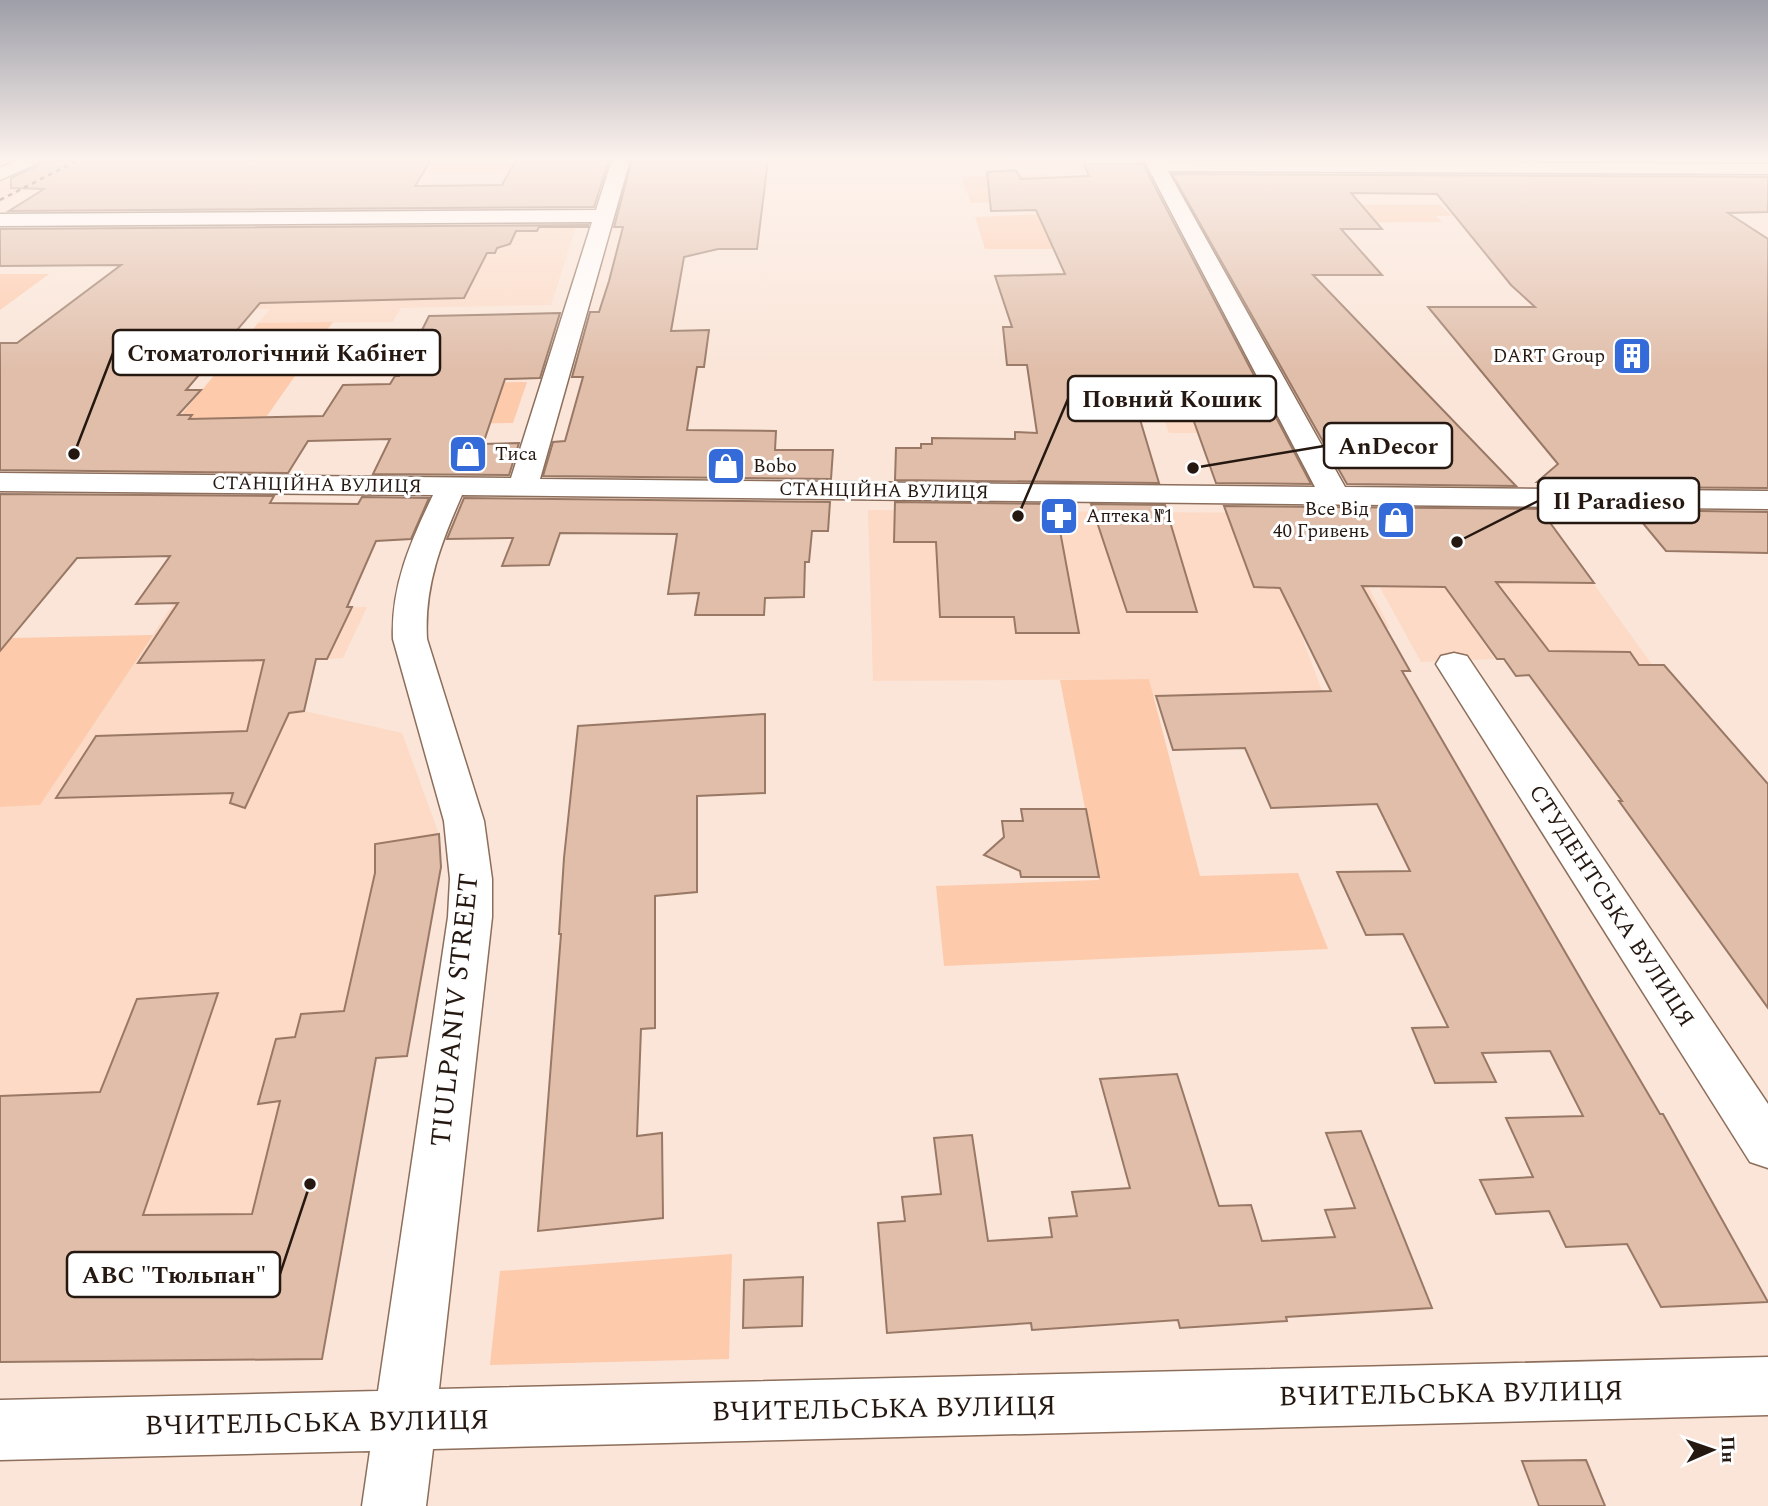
<svg xmlns="http://www.w3.org/2000/svg" width="1768" height="1506" font-family="Spectral,serif">
<rect width="100%" height="100%" fill="#fae5d8"/>
<!-- built -->
<g fill="#fcdac6">
<path d="M 0,160 L 84,160 L 0,203 Z"/>
<path d="M 450,224 L 446,231 L 537,231 L 539,227 L 576,227 L 551,305 L 401,308 L 393,322 L 258,323 L 270,309 L 235,309 L 276,226 Z"/>
<path d="M 1128,394 L 1259,395 L 1214,433 L 1169,433 L 1164,419 L 1134,419 Z"/>
<path d="M 868,510 L 1544,515 L 1666,684 L 1575,686 L 1505,591 L 1447,588 L 1494,659 L 1421,662 L 1351,535 L 1341,535 L 1390,628 L 1299,629 L 1322,691 L 1153,696 L 1149,679 L 873,681 Z"/>
<path d="M 177,598 L 276,608 L 367,607 L 343,658 L 316,660 L 304,711 L 402,733 L 439,834 L 441,867 L 407,1056 L 376,1059 L 322,1359 L 0,1361 L 0,807 L 40,805 Z"/>
</g>
<!-- green -->
<g fill="#fdcaac">
<path d="M 545,162 L 540,172 L 427,173 L 434,163 Z"/>
<path d="M 1046,174 L 1058,186 L 1081,199 L 971,203 L 961,177 Z"/>
<path d="M 1298,204 L 1441,205 L 1452,216 L 1436,216 L 1442,222 L 1312,223 Z"/>
<path d="M 1088,212 L 1074,249 L 985,249 L 975,217 Z"/>
<path d="M 0,274 L 49,274 L 0,310 Z"/>
<path d="M 333,322 L 262,423 L 184,425 L 181,415 L 258,323 Z"/>
<path d="M 527,382 L 513,423 L 445,424 L 463,383 Z"/>
<path d="M 153,635 L 40,805 L 0,807 L 0,648 L 11,638 Z"/>
<path d="M 1149,679 L 1200,876 L 1298,873 L 1328,949 L 944,966 L 936,886 L 1099,880 L 1060,680 Z"/>
<path d="M 732,1254 L 729,1359 L 490,1365 L 500,1271 Z"/>
</g>
<!-- building -->
<g fill="#e0beaa" stroke="#997966" stroke-width="2">
<path d="M 42,160 L 431,160 L 415,186 L 502,185 L 516,160 L 609,160 L 594,207 L 9,211 L 44,189 L 11,188 L 11,178 L 37,166 Z"/>
<path d="M 632,160 L 768,160 L 757,249 L 718,249 L 684,257 L 671,331 L 709,330 L 704,367 L 697,367 L 687,430 L 776,431 L 775,450 L 833,450 L 831,479 L 543,476 L 553,442 L 565,441 L 583,377 L 572,377 L 590,312 L 599,312 L 609,281 L 623,227 L 614,227 Z"/>
<path d="M 1084,164 L 1143,164 L 1311,484 L 1216,483 L 1183,391 L 1136,406 L 1159,483 L 895,480 L 896,448 L 921,448 L 921,444 L 932,444 L 932,438 L 1015,439 L 1015,432 L 1037,433 L 1027,365 L 1007,365 L 1003,327 L 1012,327 L 995,276 L 1065,274 L 1036,210 L 991,211 L 987,172 L 1016,170 L 1021,179 L 1089,176 Z"/>
<path d="M 1172,174 L 1768,177 L 1768,212 L 1728,213 L 1768,239 L 1768,488 L 1613,487 L 1610,483 L 1537,482 L 1558,464 L 1428,307 L 1535,307 L 1511,285 L 1437,194 L 1351,193 L 1382,229 L 1341,229 L 1382,275 L 1313,275 L 1516,486 L 1347,484 Z"/>
<path d="M 588,225 L 588,227 L 539,227 L 537,231 L 516,231 L 510,244 L 497,248 L 495,253 L 487,253 L 464,298 L 260,303 L 186,390 L 201,390 L 178,415 L 192,415 L 189,419 L 323,416 L 343,385 L 390,384 L 395,376 L 399,376 L 429,316 L 560,313 L 540,378 L 505,379 L 483,444 L 519,443 L 509,475 L 373,474 L 390,439 L 308,441 L 288,473 L 0,470 L 0,343 L 17,343 L 121,265 L 0,266 L 0,229 Z"/>
<path d="M 0,494 L 274,496 L 270,503 L 358,504 L 362,497 L 429,498 L 411,539 L 376,541 L 347,607 L 352,607 L 327,659 L 316,659 L 304,711 L 289,713 L 245,808 L 230,803 L 233,793 L 56,798 L 96,736 L 247,731 L 264,660 L 138,663 L 178,603 L 136,604 L 170,556 L 77,558 L 0,651 Z"/>
<path d="M 464,498 L 830,502 L 828,531 L 812,531 L 809,562 L 805,562 L 804,597 L 765,598 L 764,615 L 695,615 L 699,593 L 668,594 L 677,534 L 560,533 L 549,565 L 502,566 L 513,538 L 447,539 Z"/>
<path d="M 895,502 L 1055,504 L 1079,633 L 1016,633 L 1014,617 L 940,617 L 936,542 L 894,542 Z"/>
<path d="M 1091,504 L 1165,505 L 1197,612 L 1127,612 Z"/>
<path d="M 1224,506 L 1540,509 L 1594,583 L 1496,582 L 1549,651 L 1630,652 L 1639,665 L 1664,665 L 1768,784 L 1768,1008 L 1619,801 L 1622,801 L 1529,675 L 1516,676 L 1504,659 L 1497,659 L 1445,587 L 1362,586 L 1410,671 L 1402,671 L 1590,995 L 1660,1114 L 1663,1114 L 1768,1302 L 1661,1307 L 1627,1244 L 1566,1247 L 1549,1211 L 1496,1214 L 1480,1180 L 1533,1177 L 1506,1118 L 1583,1116 L 1550,1051 L 1482,1053 L 1496,1082 L 1435,1083 L 1412,1028 L 1448,1027 L 1403,934 L 1366,935 L 1337,872 L 1410,871 L 1377,804 L 1271,808 L 1245,748 L 1173,750 L 1156,696 L 1331,691 L 1280,588 L 1254,587 Z"/>
<path d="M 1632,510 L 1768,512 L 1768,553 L 1666,551 Z"/>
<path d="M 765,714 L 765,793 L 697,796 L 697,892 L 655,896 L 655,1028 L 641,1029 L 637,1136 L 662,1133 L 663,1218 L 538,1231 L 561,934 L 559,934 L 564,858 L 578,726 Z"/>
<path d="M 1021,809 L 1086,809 L 1099,877 L 1021,877 L 1020,871 L 984,855 L 1004,837 L 1002,821 L 1023,821 Z"/>
<path d="M 439,834 L 441,867 L 407,1056 L 376,1058 L 322,1359 L 0,1362 L 0,1096 L 100,1092 L 137,999 L 218,993 L 143,1215 L 252,1214 L 280,1101 L 258,1104 L 276,1039 L 295,1037 L 301,1014 L 344,1011 L 375,873 L 375,844 Z"/>
<path d="M 1177,1074 L 1219,1206 L 1251,1205 L 1262,1241 L 1335,1237 L 1325,1210 L 1355,1208 L 1326,1133 L 1361,1131 L 1432,1308 L 1286,1317 L 1287,1321 L 1180,1328 L 1178,1320 L 1032,1330 L 1031,1323 L 887,1333 L 878,1223 L 905,1221 L 902,1197 L 941,1194 L 934,1138 L 972,1135 L 988,1241 L 1052,1237 L 1049,1218 L 1077,1216 L 1072,1192 L 1130,1188 L 1100,1079 Z"/>
<path d="M 803,1277 L 802,1326 L 743,1328 L 744,1280 Z"/>
<path d="M 1586,1460 L 1605,1506 L 1539,1506 L 1522,1461 Z"/>
</g>
<g fill="none" stroke-linecap="round" stroke-linejoin="round">
<!-- minor casing -->
<g stroke="#8d6e5b" stroke-width="3">
<g id="minor">
<path d="M 17,160 L 39,160 L 36,164 L 0,180 L 0,168 Z"/>
<path d="M 612,160 L 630,160 L 540,479 L 1315,487 L 1144,160 L 1768,164 L 1768,174 L 1168,171 L 1345,487 L 1768,491 L 1768,509 L 462,495 C 441,543 424,586 427,639 L 484,821 L 492,879 L 492,917 L 439,1389 L 1768,1357 L 1768,1415 L 433,1449 L 426,1506 L 362,1506 L 370,1451 L 0,1460 L 0,1400 L 378,1391 L 448,917 L 450,879 L 444,821 L 393,639 C 391,586 410,543 433,495 L 0,491 L 0,473 L 511,478 L 592,222 L 0,226 L 0,214 L 596,210 Z"/>
<path d="M 1454,653 L 1467,656 L 1768,1104 L 1768,1168 L 1750,1162 L 1436,664 L 1441,656 Z"/>
</g>
</g>
<!-- minor -->
<use href="#minor" fill="#fff" fill-rule="evenodd"/>
<!-- rail -->
<path stroke="#52443b" stroke-width="2.5" stroke-dasharray="4.5 4.5" stroke-linecap="butt" d="M 0,200 L 78,160"/>
</g>
<!-- sky -->
<linearGradient id="sky" x2="0" y2="1"><stop stop-color="#9d9ea8"/><stop offset="0.43" stop-color="#fdf3ed"/><stop offset="1" stop-color="#fdf3ed" stop-opacity="0"/></linearGradient>
<rect width="1768" height="370" fill="url(#sky)"/>
<!-- icons -->
<defs>
<g id="building-square" transform="scale(2.0125)"><rect x="-9" y="-9" width="18" height="18" rx="4" fill="#356ad9" stroke="#fff"/><path d="M-4-6H4V6H1V3H-1V6H-4ZM-2.5-4.3h1.7v1.8h-1.7ZM.8-4.3h1.7v1.8H.8ZM-2.5-1h1.7V.8h-1.7ZM.8-1h1.7V.8H.8Z" fill="#fff"/></g>
<g id="shop-square" transform="scale(2.0125)"><rect x="-9" y="-9" width="18" height="18" rx="4" fill="#356ad9" stroke="#fff"/><path d="M-5-2.5h2.3a2.7 3.5 0 0 1 5.4 0H5L5.5 6h-11ZM-1.5-2.5h3a1.5 2.3 0 0 0-3 0Z" fill="#fff"/></g>
<g id="pharmacy-square" transform="scale(2.0125)"><rect x="-9" y="-9" width="18" height="18" rx="4" fill="#356ad9" stroke="#fff"/><path d="M-2-6h4v4h4v4h-4v4h-4v-4h-4v-4h4Z" fill="#fff"/></g>
</defs>
<g fill-rule="evenodd">
<use href="#building-square" x="1632" y="356"/>
<use href="#shop-square" x="468" y="454"/>
<use href="#shop-square" x="726" y="466"/>
<use href="#pharmacy-square" x="1059" y="516"/>
<use href="#shop-square" x="1396" y="520"/>
</g>
<g text-anchor="middle" dominant-baseline="central" stroke-width="6" stroke-linejoin="round" paint-order="stroke">
<!-- far-poi labels -->
<g font-size="19" fill="#251811" stroke="#fff" text-anchor="start">
<text x="1605" y="356" text-anchor="end">DART Group</text>
<text x="495" y="454">Тиса</text>
<text x="753" y="466">Bobo</text>
<text x="1369" y="509" text-anchor="end">Все Від<tspan x="1369" dy="22">40 Гривень</tspan></text>
<text x="1086" y="516">Аптека №1</text>
</g>
<!-- far-street labels -->
<g font-size="19" fill="#251811" stroke="#fff">
<text transform="translate(317 485) rotate(1)">СТАНЦІЙНА ВУЛИЦЯ</text>
<text transform="translate(884 491) rotate(1)">СТАНЦІЙНА ВУЛИЦЯ</text>
</g>
<!-- street labels -->
<g font-size="23" fill="#251811" stroke="#fff">
<text transform="translate(1611 906) rotate(57)">СТУДЕНТСЬКА ВУЛИЦЯ</text>
</g>
<!-- near-street labels -->
<g font-size="28" fill="#251811" stroke="#fff">
<text transform="translate(455 1010) rotate(-84)">TIULPANIV STREET</text>
<text transform="translate(1451 1394) rotate(-1)">ВЧИТЕЛЬСЬКА ВУЛИЦЯ</text>
<text transform="translate(884 1409) rotate(-1)">ВЧИТЕЛЬСЬКА ВУЛИЦЯ</text>
<text transform="translate(317 1423) rotate(-1)">ВЧИТЕЛЬСЬКА ВУЛИЦЯ</text>
</g>
</g>
<!-- callouts -->
<path fill="none" stroke="#251811" stroke-width="2.5" d="M74 454L113 353M1018 516L1068 399M1193 468L1324 446M1457 542L1538 501M310 1184L280 1274"/>
<g fill="#251811" stroke="#fff" stroke-width="2.5">
<circle cx="74" cy="454" r="7"/>
<circle cx="1018" cy="516" r="7"/>
<circle cx="1193" cy="468" r="7"/>
<circle cx="1457" cy="542" r="7"/>
<circle cx="310" cy="1184" r="7"/>
</g>
<g fill="#fff" stroke="#251811" stroke-width="2.5">
<rect x="113" y="330" width="327" height="45" rx="7"/>
<rect x="1068" y="376" width="208" height="45" rx="7"/>
<rect x="1324" y="423" width="128" height="45" rx="7"/>
<rect x="1538" y="478" width="161" height="45" rx="7"/>
<rect x="67" y="1252" width="213" height="45" rx="7"/>
</g>
<g font-size="24" text-anchor="middle" font-weight="bold" fill="#251811">
<text x="277" y="361">Стоматологічний Кабінет</text>
<text x="1172" y="407">Повний Кошик</text>
<text x="1388" y="454">AnDecor</text>
<text x="1619" y="509">Il Paradieso</text>
<text x="174" y="1283">ABC "Тюльпан"</text>
</g>
<!-- north arrow -->
<g transform="translate(1712 1450) rotate(88)" stroke="#ffffff" stroke-width="5" paint-order="stroke">
<path d="M0-5L12 26L0 18L-12 26Z" fill="#251811"/>
<text y="-10" font-size="19" font-weight="bold" text-anchor="middle" fill="#251811">Пн</text>
</g>
</svg>
